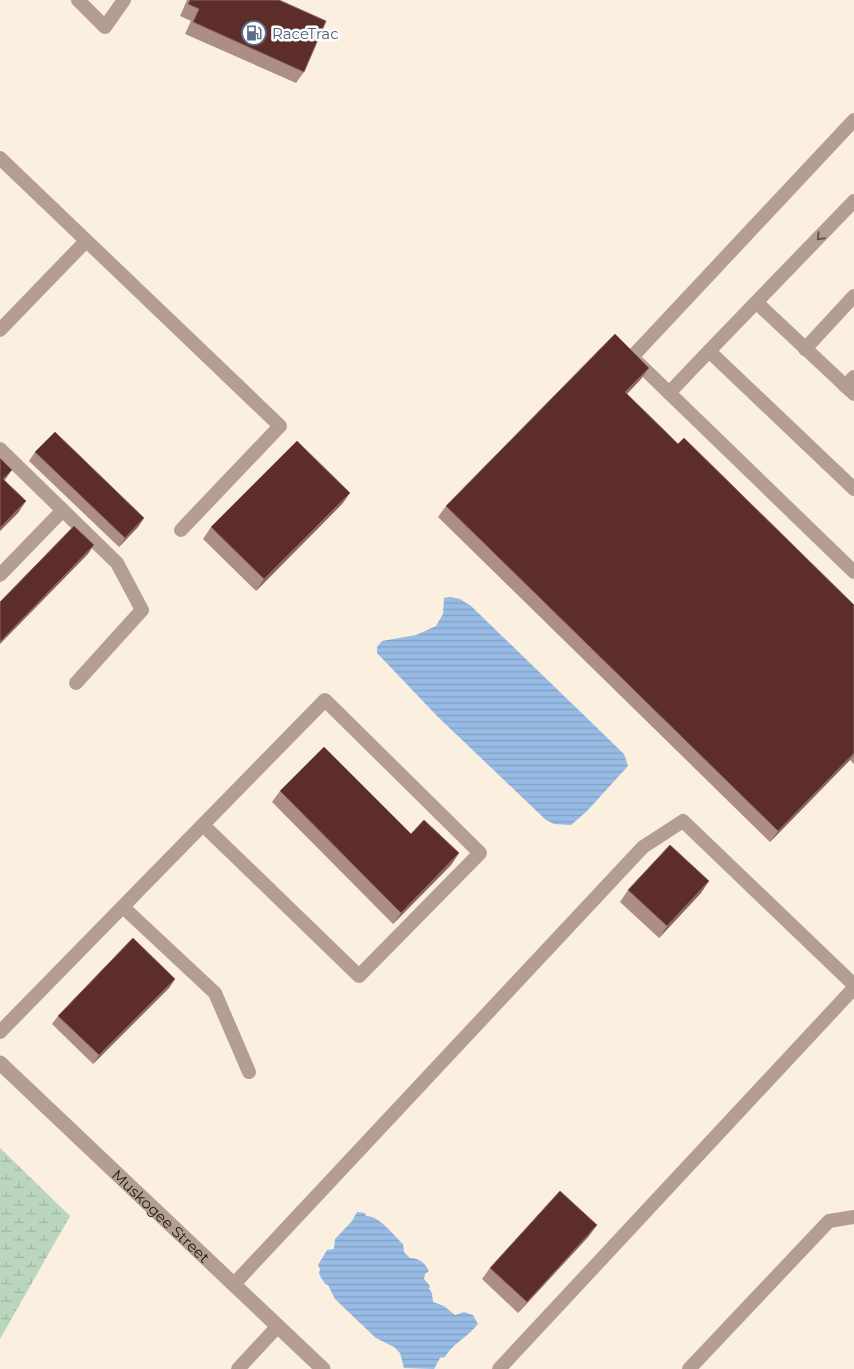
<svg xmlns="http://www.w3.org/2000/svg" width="854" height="1369" font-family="Montserrat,sans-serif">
<defs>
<pattern id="wetland-marsh" width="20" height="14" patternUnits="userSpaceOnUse" patternTransform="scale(1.25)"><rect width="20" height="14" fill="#bad6bf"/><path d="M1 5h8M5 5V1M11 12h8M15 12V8" fill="none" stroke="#9fb7a3"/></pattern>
<pattern id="water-rules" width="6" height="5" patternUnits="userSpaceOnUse" patternTransform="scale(1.25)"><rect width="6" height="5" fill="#97bbe4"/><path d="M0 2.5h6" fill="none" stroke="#82a0c3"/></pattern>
</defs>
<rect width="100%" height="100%" fill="#fbefdf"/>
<!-- wetland -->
<path fill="url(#wetland-marsh)" d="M 0,1148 L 70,1216 L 0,1339 Z"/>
<!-- water -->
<g fill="url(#water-rules)">
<path d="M 450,597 L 460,599 L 471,606 L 624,754 L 628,766 L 587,811 L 571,825 L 554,824 L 546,820 L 438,717 L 377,653 L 377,647 L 382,641 L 416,635 L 436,626 L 443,614 L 444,598 Z"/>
<path d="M 357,1212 L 365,1213 L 366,1216 C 380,1216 393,1235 403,1244 L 404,1252 L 410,1258 C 419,1258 425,1263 429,1271 L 425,1274 L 424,1279 L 430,1286 L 429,1289 L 432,1293 L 433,1302 L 444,1306 L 455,1315 L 464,1312 L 473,1315 L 478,1324 C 468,1337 452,1344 445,1357 L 440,1358 L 434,1369 L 404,1368 L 400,1353 L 394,1347 L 376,1338 L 360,1323 L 335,1299 L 328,1285 L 325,1284 L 319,1274 L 320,1269 L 318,1265 L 327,1250 L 334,1249 L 335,1239 L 352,1221 Z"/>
</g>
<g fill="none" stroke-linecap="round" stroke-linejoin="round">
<!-- lane -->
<g stroke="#b49e92" stroke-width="14">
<path d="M 78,0 L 105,27 L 124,0"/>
<path d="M 854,120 L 632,357 L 854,572"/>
<path d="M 0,158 L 280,426 L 181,530"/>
<path d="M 757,303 L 854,394"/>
<path d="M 0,330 L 86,241"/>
<path d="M 805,349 L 854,296"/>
<path d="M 709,351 L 854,201"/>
<path d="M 845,386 L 854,377"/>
<path d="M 669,393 L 709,351 L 854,489"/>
<path d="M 0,449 L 117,563 L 142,610 L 76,683"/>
<path d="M 0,575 L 63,510"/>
<path d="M 123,907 L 215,993 L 249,1072"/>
<path d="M 0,1032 L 325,700 L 480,853 L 359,976 L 203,825"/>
<path d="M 234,1284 L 643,847 L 683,821 L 854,985"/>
<path d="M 238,1369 L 278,1326"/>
<path d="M 499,1369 L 854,988"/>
<path d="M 689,1369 L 829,1221 L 854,1217"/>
</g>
<!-- street -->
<path stroke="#b49e92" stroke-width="15" id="s1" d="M 0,1063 L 323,1369"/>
</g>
<!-- wall -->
<g fill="#ac8e84">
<path d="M 187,0 L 279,0 L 304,72 L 296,83 L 185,34 L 191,21 L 180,16 Z"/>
<path d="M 641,379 L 627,394 L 678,444 L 854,605 L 854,764 L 850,760 L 770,842 L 438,517 L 446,506 Z"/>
<path d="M 35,452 L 144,518 L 138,527 L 119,547 L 29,461 Z"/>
<path d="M 350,493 L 342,504 L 256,591 L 203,539 L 211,527 Z"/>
<path d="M 280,791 L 411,834 L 459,853 L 451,865 L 393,924 L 272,802 Z"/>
<path d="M 628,890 L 701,893 L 659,938 L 620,902 Z"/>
<path d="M 175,979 L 169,988 L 93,1064 L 52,1024 L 58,1016 Z"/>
<path d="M 589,1236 L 518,1313 L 482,1279 L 490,1268 Z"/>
</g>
<!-- shaded-wall -->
<g fill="#8c6760">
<path d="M 649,368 L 641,379 L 617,404 L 625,392 Z"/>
<path d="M 12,470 L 4,481 L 3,479 Z"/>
<path d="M 350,493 L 342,504 L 256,591 L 264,579 Z"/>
<path d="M 26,501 L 18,513 L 0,531 L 0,528 Z"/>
<path d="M 144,518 L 138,527 L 119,547 L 125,538 Z"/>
<path d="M 94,545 L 88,554 L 0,644 L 0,642 Z"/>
<path d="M 854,753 L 854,755 L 850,760 L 770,842 L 778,831 Z"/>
<path d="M 459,853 L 451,865 L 393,924 L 401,913 Z"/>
<path d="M 709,881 L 701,893 L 659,938 L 667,926 Z"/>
<path d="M 175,979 L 169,988 L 93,1064 L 99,1055 Z"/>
<path d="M 597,1225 L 589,1236 L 518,1313 L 527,1302 Z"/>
</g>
<!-- building -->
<g fill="#5d2d2a" stroke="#8c6760">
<path d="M 190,0 L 279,0 L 326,21 L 304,72 L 193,22 L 199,9 L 188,4 Z"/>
<path d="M 615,334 L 649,368 L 625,392 L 678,444 L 684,438 L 854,605 L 854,753 L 778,831 L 446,506 Z"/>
<path d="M 55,432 L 144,518 L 125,538 L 35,452 Z"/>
<path d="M 297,441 L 350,493 L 264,579 L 211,527 Z"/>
<path d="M 0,458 L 12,470 L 3,479 L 26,501 L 0,528 Z"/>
<path d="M 74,526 L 94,545 L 0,642 L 0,602 Z"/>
<path d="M 324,747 L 411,834 L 424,820 L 459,853 L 401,913 L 280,791 Z"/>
<path d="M 670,845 L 709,881 L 667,926 L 628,890 Z"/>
<path d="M 133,938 L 175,979 L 99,1055 L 58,1016 Z"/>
<path d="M 560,1191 L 597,1225 L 527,1302 L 490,1268 Z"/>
</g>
<!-- one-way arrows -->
<defs><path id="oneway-chevron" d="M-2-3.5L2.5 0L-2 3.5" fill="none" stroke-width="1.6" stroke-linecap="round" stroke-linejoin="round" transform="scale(1.25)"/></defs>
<use stroke="#62554d" href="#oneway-chevron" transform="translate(820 237) rotate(134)"/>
<!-- icons -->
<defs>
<g id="fuel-ring" transform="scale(1.25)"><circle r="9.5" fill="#fefefe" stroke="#5c6f8a" stroke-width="1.5"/><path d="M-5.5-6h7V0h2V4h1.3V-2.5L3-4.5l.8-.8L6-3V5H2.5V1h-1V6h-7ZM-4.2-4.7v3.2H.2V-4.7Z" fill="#5c6f8a"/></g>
</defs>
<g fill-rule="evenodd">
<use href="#fuel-ring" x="254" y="33"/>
</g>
<g text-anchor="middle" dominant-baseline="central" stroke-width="5" stroke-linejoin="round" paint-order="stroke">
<!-- service labels -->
<g font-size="15" fill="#4e5e75" stroke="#fefefe" text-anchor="start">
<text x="272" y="33">RaceTrac</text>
</g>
<!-- street labels -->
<g font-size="15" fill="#1e1a14" stroke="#fefefe">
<text stroke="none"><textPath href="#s1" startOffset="222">Muskogee Street</textPath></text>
</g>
</g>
</svg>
